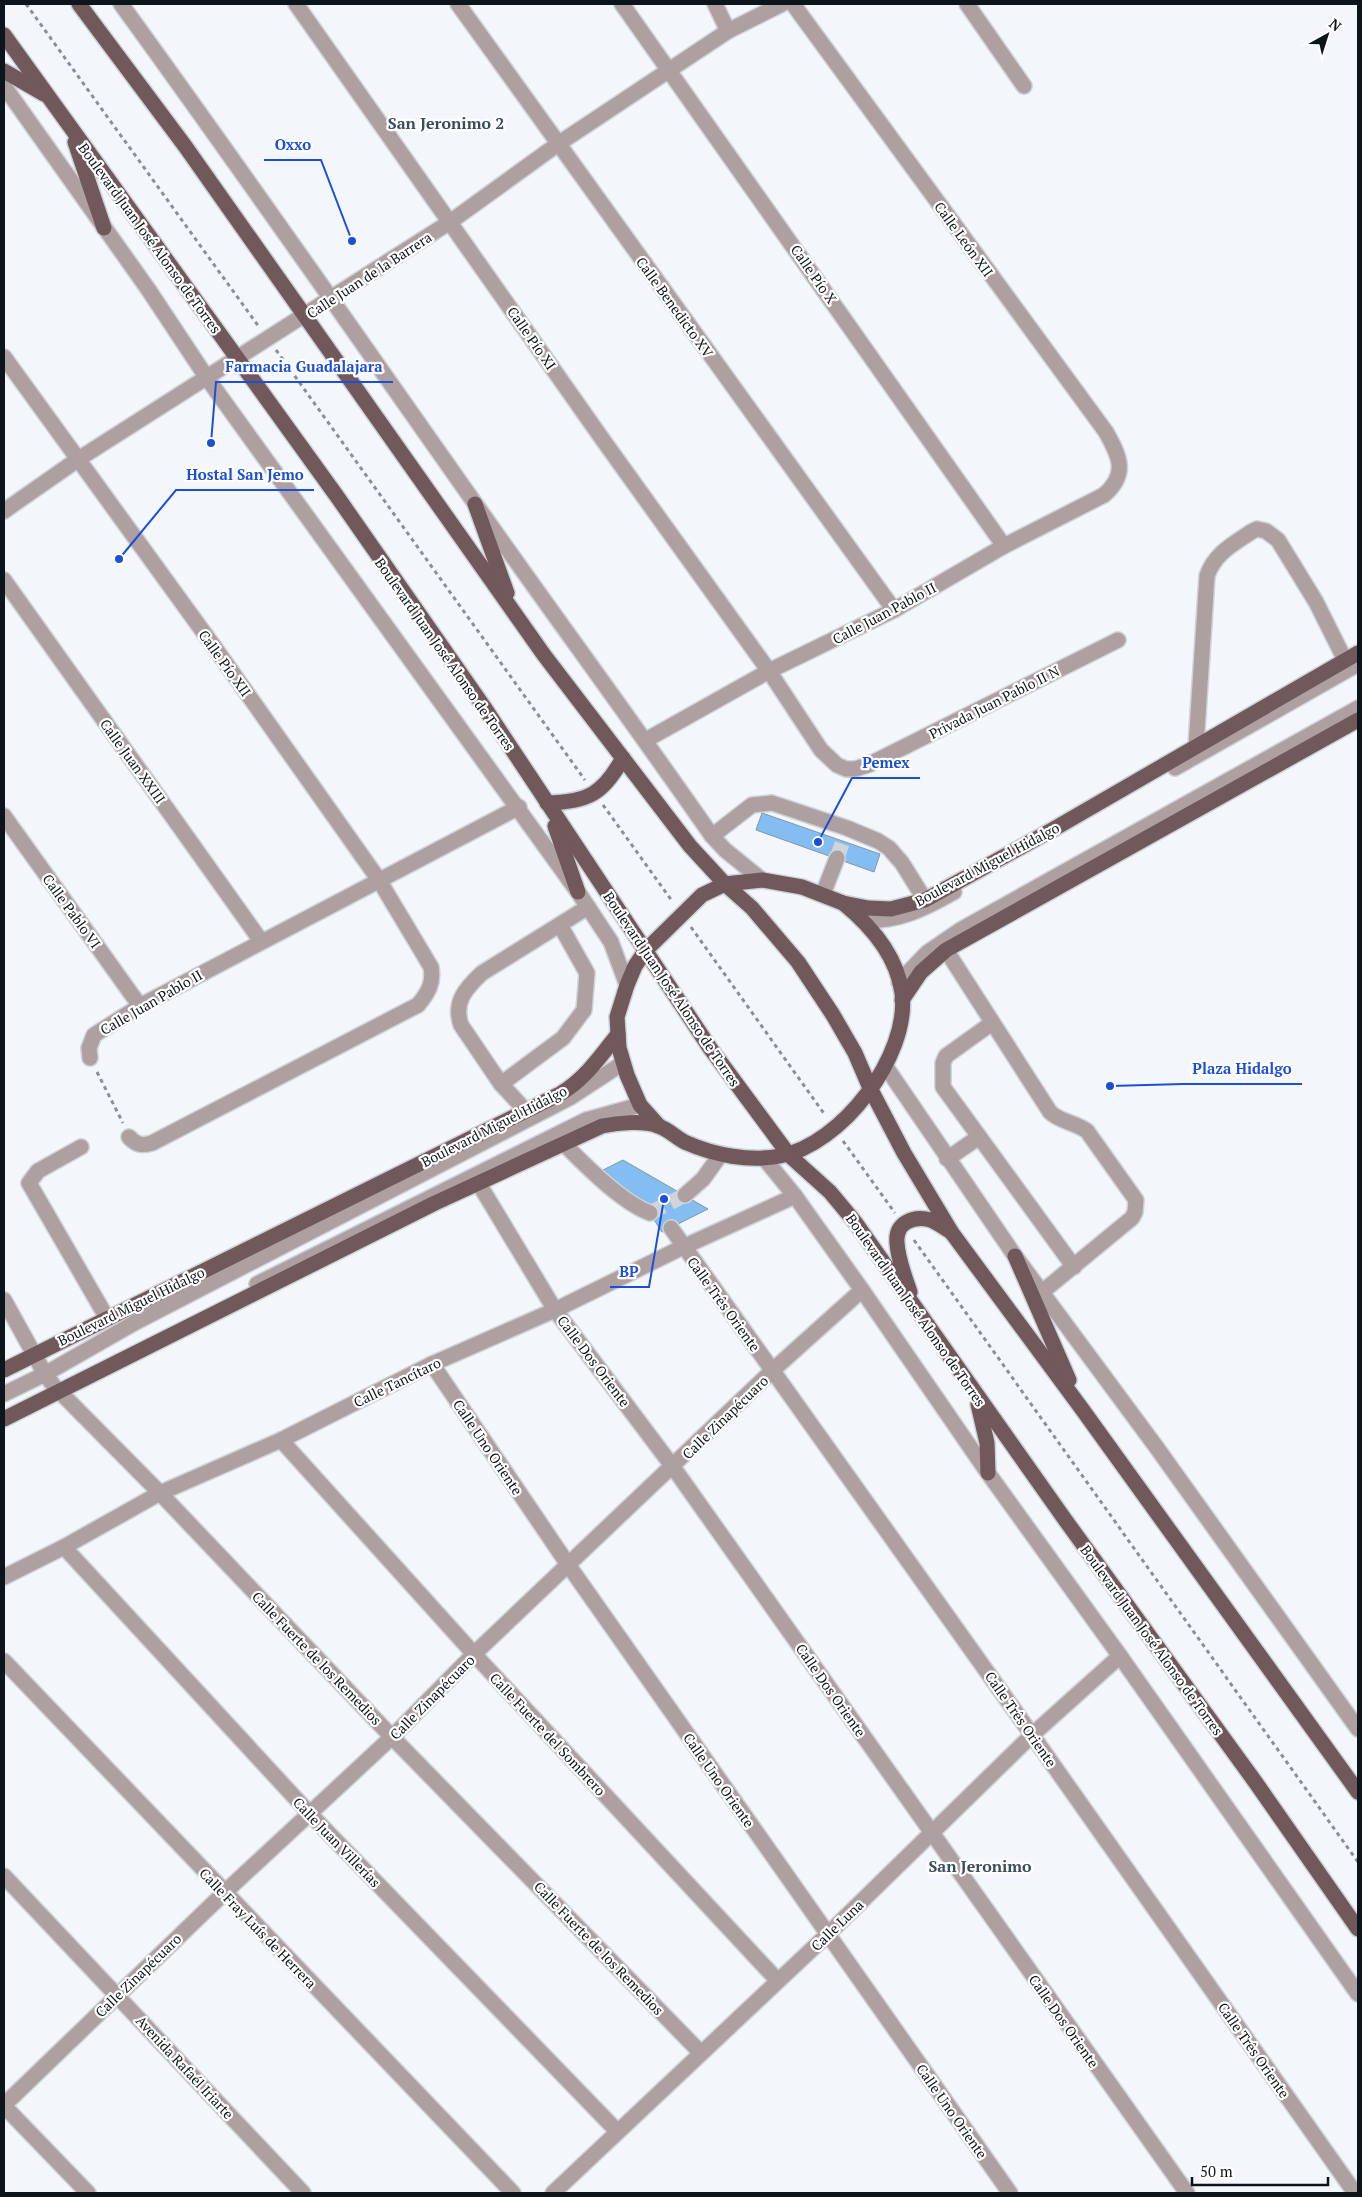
<svg xmlns="http://www.w3.org/2000/svg" width="1362" height="2197" font-family="'PT Serif',serif">
<rect width="100%" height="100%" fill="#f3f7fc"/>
<!-- building -->
<g fill="#84bdf1" stroke="#8196ab">
<path d="M 762,813 L 880,854 L 874,872 L 756,830 Z"/>
<path d="M 623,1160 L 708,1209 L 662,1232 L 643,1203 L 597,1173 Z"/>
</g>
<g fill="none" stroke-linecap="round" stroke-linejoin="round">
<!-- minor-tunnel -->
<g stroke="#d0d5da" stroke-width="15" stroke-dasharray="15 8" stroke-linecap="butt">
<path d="M 837,858 L 843,841"/>
<path d="M 650,1213 L 685,1195"/>
</g>
<!-- minor casing -->
<g stroke="#ced3d8" stroke-width="18">
<g id="minor">
<path d="M 121,4 C 241,169 357,336 474,502 C 553,614 634,724 712,836 L 725,850 L 762,880"/>
<path d="M 296,4 L 603,440 L 769,671 L 821,750 L 837,765 L 846,769 L 855,769 L 868,765 L 1118,640"/>
<path d="M 458,4 L 894,610"/>
<path d="M 622,4 L 1004,546"/>
<path d="M 715,4 L 728,31"/>
<path d="M 967,4 L 1024,86"/>
<path d="M 4,86 L 148,289 L 207,378 L 578,892 L 611,942 L 627,985"/>
<path d="M 4,357 L 215,648 L 379,880 L 431,967 C 434,983 428,993 418,1005 L 152,1143 C 142,1146 136,1145 129,1137"/>
<path d="M 4,511 L 77,460 L 450,222 L 558,144 L 728,31 L 782,4"/>
<path d="M 4,580 L 261,941"/>
<path d="M 646,740 L 769,671 L 894,610 L 1004,546 L 1104,495 C 1128,474 1120,457 1106,432 L 793,4"/>
<path d="M 1196,746 L 1207,576 C 1214,554 1233,544 1251,532 L 1257,529 L 1266,531 L 1278,540 L 1316,602 L 1345,660"/>
<path d="M 1175,768 L 1358,664"/>
<path d="M 4,816 L 140,1006"/>
<path d="M 712,836 L 752,805 L 772,803 L 847,828 L 878,841 L 889,848 L 902,863 L 925,900"/>
<path d="M 823,894 L 837,858"/>
<path d="M 864,921 C 900,921 924,909 954,892"/>
<path d="M 946,950 L 1050,1112 C 1060,1122 1075,1122 1087,1131 L 1136,1200 L 1135,1212 L 1132,1218 L 1042,1292"/>
<path d="M 899,982 L 927,953 L 962,929 L 1358,708"/>
<path d="M 992,1023 L 946,1056 L 943,1063 L 943,1087 L 1074,1267"/>
<path d="M 90,1058 L 89,1048 L 94,1035 L 140,1006 L 519,807"/>
<path d="M 886,1067 L 1015,1256 L 1157,1448 L 1358,1729"/>
<path d="M 501,1084 L 563,1038 L 584,1010 L 587,973 L 560,925"/>
<path d="M 526,1111 L 501,1084 L 461,1025 C 453,1002 466,988 482,973 L 588,907"/>
<path d="M 563,1143 C 585,1165 621,1202 650,1213"/>
<path d="M 81,1147 L 38,1171 L 29,1183 L 107,1318"/>
<path d="M 764,1158 L 795,1196 L 862,1290 L 988,1473 L 1120,1656 L 1358,1994"/>
<path d="M 947,1159 L 979,1137"/>
<path d="M 479,1184 L 555,1310 L 673,1467 L 1187,2193"/>
<path d="M 685,1195 L 703,1179 L 721,1154"/>
<path d="M 671,1228 L 1032,1735 L 1355,2193"/>
<path d="M 257,1284 L 586,1120 L 640,1105"/>
<path d="M 4,1300 L 45,1374 L 54,1386 L 160,1493 L 392,1737 L 701,2053"/>
<path d="M 432,1364 L 569,1566 L 1010,2193"/>
<path d="M 4,1394 L 45,1374 L 136,1322 L 571,1097 L 623,1063"/>
<path d="M 281,1440 L 474,1654 L 778,1981"/>
<path d="M 64,1547 L 310,1814 L 617,2131"/>
<path d="M 4,1577 L 64,1547 L 160,1493 L 281,1440 L 432,1364 L 555,1310 L 683,1247 L 795,1196"/>
<path d="M 4,1661 L 513,2193"/>
<path d="M 4,1876 L 303,2193"/>
<path d="M 4,2105 L 224,1893 L 392,1737 L 474,1654 L 773,1370 L 862,1290"/>
<path d="M 4,2106 L 88,2193"/>
<path d="M 553,2193 L 827,1935 L 1032,1735 L 1120,1656"/>
</g>
</g>
<!-- major casing -->
<g stroke="#ced3d8" stroke-width="18">
<g id="major">
<path d="M 79,4 L 185,146 L 544,655 L 690,846 L 725,884 L 752,908 L 798,962 L 833,1015 L 855,1053 L 870,1088 L 904,1153 L 952,1233 L 1082,1409 L 1358,1792"/>
<path d="M 4,35 L 336,495 L 484,707 L 710,1048 L 789,1155 L 830,1192 L 855,1222 L 1066,1521 L 1256,1783 L 1358,1929"/>
<path d="M 4,71 L 44,94"/>
<path d="M 75,142 L 104,228"/>
<path d="M 475,504 L 507,593"/>
<path d="M 547,803 C 588,802 603,794 623,758"/>
<path d="M 555,826 L 578,892"/>
<path d="M 902,1000 L 921,972 L 946,950 L 1358,720"/>
<path d="M 658,1125 L 640,1105 L 627,1075 L 619,1048 L 617,1017 L 627,985 L 635,966 L 646,950 L 702,895 L 725,884 L 762,880 L 802,887 L 843,903 L 868,908 L 891,909 L 925,900 L 1052,830 L 1358,653"/>
<path d="M 1015,1256 L 1069,1380"/>
<path d="M 910,1292 C 905,1277 898,1260 897,1243 C 895,1223 913,1215 931,1220 C 938,1223 945,1228 951,1232"/>
<path d="M 4,1370 L 560,1094 C 585,1079 600,1057 618,1034"/>
<path d="M 978,1404 L 987,1443 L 988,1473"/>
<path d="M 4,1419 L 435,1203 L 602,1126 C 617,1123 644,1120 658,1126 C 669,1129 677,1139 687,1143 C 714,1155 750,1162 780,1156 C 841,1145 910,1056 902,993 C 897,956 870,925 843,903"/>
</g>
</g>
<!-- path -->
<g stroke="#8a9096" stroke-width="3" stroke-dasharray="4 4" stroke-linecap="butt">
<path d="M 26,4 L 259,327"/>
<path d="M 276,350 L 585,780"/>
<path d="M 603,805 L 672,901"/>
<path d="M 691,927 L 825,1115"/>
<path d="M 97,1072 L 123,1123"/>
<path d="M 843,1141 L 895,1213"/>
<path d="M 914,1240 L 1358,1862"/>
</g>
<!-- minor -->
<use href="#minor" stroke="#ae9fa0" stroke-width="15"/>
<!-- major -->
<use href="#major" stroke="#71585a" stroke-width="15"/>
</g>
<g text-anchor="middle" dominant-baseline="central" stroke-width="4.5" stroke-linejoin="round" paint-order="stroke">
<!-- street labels -->
<g font-size="14" fill="#0d151c" stroke="#fff">
<text transform="translate(150 238) rotate(54)">Boulevard Juan José Alonso de Torres</text>
<text transform="translate(964 239) rotate(54)">Calle León XII</text>
<text transform="translate(814 274) rotate(55)">Calle Pío X</text>
<text transform="translate(369 275) rotate(-33)">Calle Juan de la Barrera</text>
<text transform="translate(675 307) rotate(54)">Calle Benedicto XV</text>
<text transform="translate(532 338) rotate(55)">Calle Pío XI</text>
<text transform="translate(884 613) rotate(-28)">Calle Juan Pablo II</text>
<text transform="translate(445 654) rotate(55)">Boulevard Juan José Alonso de Torres</text>
<text transform="translate(225 663) rotate(54)">Calle Pío XII</text>
<text transform="translate(994 702) rotate(-27)">Privada Juan Pablo II N</text>
<text transform="translate(133 761) rotate(54)">Calle Juan XXIII</text>
<text transform="translate(987 864) rotate(-28)">Boulevard Miguel Hidalgo</text>
<text transform="translate(72 911) rotate(54)">Calle Pablo VI</text>
<text transform="translate(672 989) rotate(56)">Boulevard Juan José Alonso de Torres</text>
<text transform="translate(151 1002) rotate(-30)">Calle Juan Pablo II</text>
<text transform="translate(494 1126) rotate(-27)">Boulevard Miguel Hidalgo</text>
<text transform="translate(724 1304) rotate(54)">Calle Três Oriente</text>
<text transform="translate(131 1306) rotate(-26)">Boulevard Miguel Hidalgo</text>
<text transform="translate(916 1310) rotate(55)">Boulevard Juan José Alonso de Torres</text>
<text transform="translate(594 1361) rotate(53)">Calle Dos Oriente</text>
<text transform="translate(397 1382) rotate(-26)">Calle Tancítaro</text>
<text transform="translate(725 1417) rotate(-44)">Calle Zinapécuaro</text>
<text transform="translate(488 1447) rotate(56)">Calle Uno Oriente</text>
<text transform="translate(1152 1640) rotate(54)">Boulevard Juan José Alonso de Torres</text>
<text transform="translate(317 1658) rotate(46)">Calle Fuerte de los Remedios</text>
<text transform="translate(831 1690) rotate(55)">Calle Dos Oriente</text>
<text transform="translate(432 1697) rotate(-45)">Calle Zinapécuaro</text>
<text transform="translate(1021 1719) rotate(55)">Calle Três Oriente</text>
<text transform="translate(548 1734) rotate(47)">Calle Fuerte del Sombrero</text>
<text transform="translate(719 1780) rotate(55)">Calle Uno Oriente</text>
<text transform="translate(337 1842) rotate(46)">Calle Juan Villerías</text>
<text transform="translate(837 1925) rotate(-44)">Calle Luna</text>
<text transform="translate(258 1928) rotate(46)">Calle Fray Luís de Herrera</text>
<text transform="translate(599 1948) rotate(46)">Calle Fuerte de los Remedios</text>
<text transform="translate(138 1975) rotate(-44)">Calle Zinapécuaro</text>
<text transform="translate(1064 2021) rotate(55)">Calle Dos Oriente</text>
<text transform="translate(1254 2050) rotate(55)">Calle Três Oriente</text>
<text transform="translate(185 2067) rotate(47)">Avenida Rafaél Iriarte</text>
<text transform="translate(952 2111) rotate(55)">Calle Uno Oriente</text>
</g>
<!-- quarter labels -->
<g font-size="16" font-weight="bold" fill="#3a4d5f" stroke="#fff">
<text x="446" y="123">San Jeronimo 2</text>
<text x="980" y="1866">San Jeronimo</text>
</g>
</g>
<!-- callouts -->
<path fill="none" stroke="#1d4ed8" stroke-width="2" d="M352 241L321 160H264M211 443L216 382H393M119 559L176 490H314M818 842L852 778H920M1110 1086L1183 1084H1302M664 1199L649 1287H610"/>
<g fill="#1d4ed8" stroke="#fff" stroke-width="2">
<circle cx="352" cy="241" r="5"/>
<circle cx="211" cy="443" r="5"/>
<circle cx="119" cy="559" r="5"/>
<circle cx="818" cy="842" r="5"/>
<circle cx="1110" cy="1086" r="5"/>
<circle cx="664" cy="1199" r="5"/>
</g>
<g font-size="15" text-anchor="middle" font-weight="bold" fill="#1d4ed8" stroke="#fff" stroke-width="4.5" stroke-linejoin="round" paint-order="stroke">
<text x="293" y="150">Oxxo</text>
<text x="304" y="372">Farmacia Guadalajara</text>
<text x="245" y="480">Hostal San Jemo</text>
<text x="886" y="768">Pemex</text>
<text x="1242" y="1074">Plaza Hidalgo</text>
<text x="629" y="1277">BP</text>
</g>
<!-- border -->
<rect width="1362" height="2197" fill="none" stroke="#0d151c" stroke-width="10"/>
<!-- north arrow -->
<g transform="translate(1327 35) rotate(39)" stroke="#ffffff" stroke-width="4" paint-order="stroke">
<path d="M0-4L9 19L0 12L-9 19Z" fill="#0d151c"/>
<text y="-8" font-size="14" font-weight="bold" text-anchor="middle" fill="#0d151c">N</text>
</g>
<!-- scale -->
<path d="M1192 2177v8h136v-8" fill="none" stroke="#0d151c" stroke-width="2.5"/>
<text x="1200" y="2177" font-size="15" fill="#0d151c" stroke="#ffffff" stroke-width="4" paint-order="stroke">50 m</text>
</svg>
